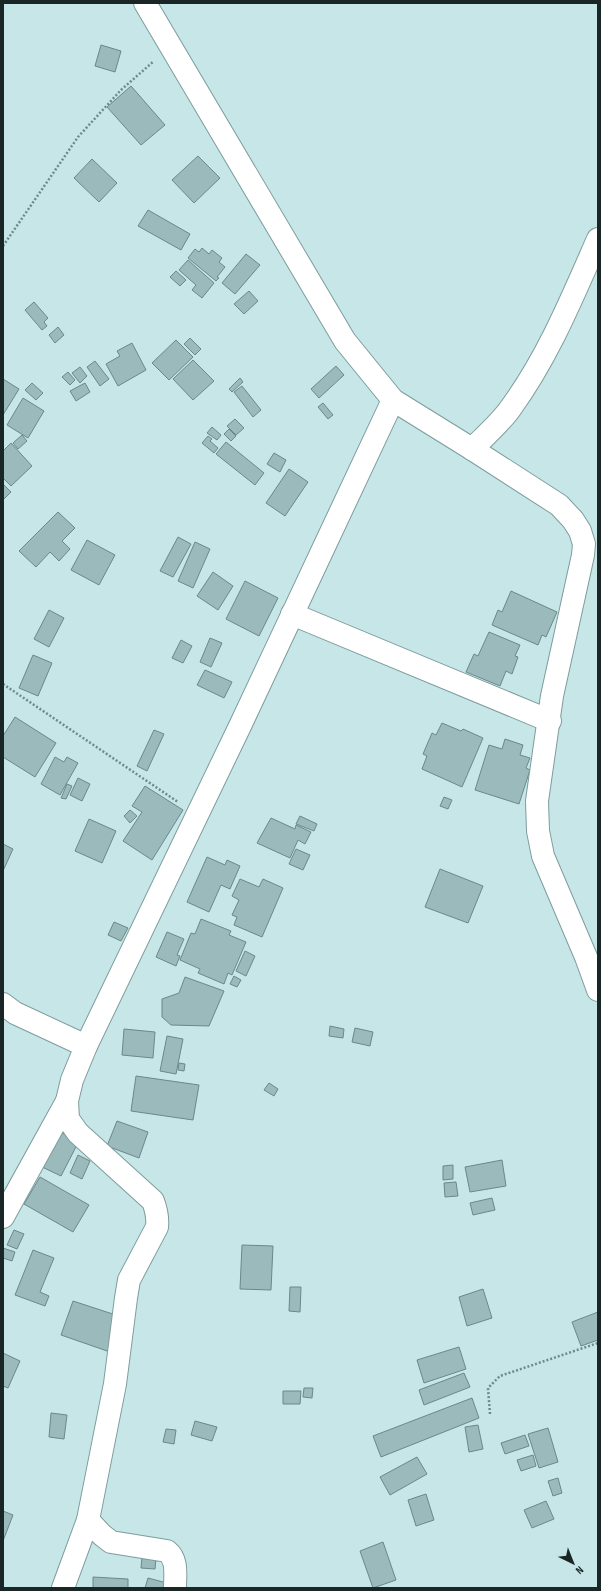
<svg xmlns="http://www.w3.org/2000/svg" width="601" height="1591" font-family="'Sofia Sans Condensed',sans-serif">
<rect width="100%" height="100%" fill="#c6e6e7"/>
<!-- building -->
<g fill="#9bbabb" stroke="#6b888a">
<path d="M 101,45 L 121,51 L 115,72 L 95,66 Z"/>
<path d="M 131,86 L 165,125 L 141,145 L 107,107 Z"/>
<path d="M 198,156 L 220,178 L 194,203 L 172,180 Z"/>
<path d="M 92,159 L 117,183 L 99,202 L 74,178 Z"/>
<path d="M 148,210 L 190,234 L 181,250 L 138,226 Z"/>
<path d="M 202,248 L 209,254 L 212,250 L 222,258 L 219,262 L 225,267 L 217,277 L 219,278 L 216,281 L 188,258 L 195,249 L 199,252 Z"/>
<path d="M 246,254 L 260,265 L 235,294 L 222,283 Z"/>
<path d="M 188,260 L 214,283 L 202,298 L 192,290 L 196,285 L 179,270 Z"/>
<path d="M 176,271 L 186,280 L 180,286 L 170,277 Z"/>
<path d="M 249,291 L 258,301 L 244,314 L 234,304 Z"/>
<path d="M 34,302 L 48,318 L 44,322 L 47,326 L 42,330 L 25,310 Z"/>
<path d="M 58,327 L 64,335 L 55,343 L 49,335 Z"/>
<path d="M 190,338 L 201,349 L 195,355 L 184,344 Z"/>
<path d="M 176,340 L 193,357 L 169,380 L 152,363 Z"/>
<path d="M 132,343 L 146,370 L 118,386 L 106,364 L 120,356 L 117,351 Z"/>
<path d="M 193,360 L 214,381 L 193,400 L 173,379 Z"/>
<path d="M 95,361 L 109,379 L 100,386 L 87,367 Z"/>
<path d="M 336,366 L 344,375 L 319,398 L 311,389 Z"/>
<path d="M 80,367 L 87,376 L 80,383 L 72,373 Z"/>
<path d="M 68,372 L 75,380 L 70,385 L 62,377 Z"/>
<path d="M 240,378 L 243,382 L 232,392 L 229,389 Z"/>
<path d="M 3,379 L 19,389 L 3,415 Z"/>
<path d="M 32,383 L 43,393 L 36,400 L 25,390 Z"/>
<path d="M 85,383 L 90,392 L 76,401 L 70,391 Z"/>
<path d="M 242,386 L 261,410 L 253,417 L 234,392 Z"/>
<path d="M 23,398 L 44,411 L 28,438 L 7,425 Z"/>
<path d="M 323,403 L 333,415 L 328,419 L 318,407 Z"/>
<path d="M 235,419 L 244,428 L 236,435 L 227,426 Z"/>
<path d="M 212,427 L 221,435 L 217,440 L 207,433 Z"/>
<path d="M 229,429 L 236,436 L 231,441 L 224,434 Z"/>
<path d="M 22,435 L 27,441 L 18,449 L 13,443 Z"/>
<path d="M 208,436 L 212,439 L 210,441 L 218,448 L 214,453 L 202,443 Z"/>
<path d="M 226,442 L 264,473 L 255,485 L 216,454 Z"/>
<path d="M 11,443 L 32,466 L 11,486 L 3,478 L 3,451 Z"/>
<path d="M 274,453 L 286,460 L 280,472 L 267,464 Z"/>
<path d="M 289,469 L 308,482 L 285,516 L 266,503 Z"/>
<path d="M 3,484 L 11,492 L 3,500 Z"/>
<path d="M 58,512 L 75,528 L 62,541 L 70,549 L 59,561 L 50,552 L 36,567 L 19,551 Z"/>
<path d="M 178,537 L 191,544 L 173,577 L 160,571 Z"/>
<path d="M 87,540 L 115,555 L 99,585 L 71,570 Z"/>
<path d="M 195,542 L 210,549 L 193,588 L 178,581 Z"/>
<path d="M 213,572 L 233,586 L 218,610 L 197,596 Z"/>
<path d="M 245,581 L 278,598 L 259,636 L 226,619 Z"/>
<path d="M 511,591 L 557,612 L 546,637 L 542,635 L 538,645 L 492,625 L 498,610 L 502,612 Z"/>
<path d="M 49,610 L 64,618 L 49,647 L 34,639 Z"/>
<path d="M 489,632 L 520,645 L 515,656 L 518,657 L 512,674 L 506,671 L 500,686 L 466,672 L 474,654 L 478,656 Z"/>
<path d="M 210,638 L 222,643 L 211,667 L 200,662 Z"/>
<path d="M 181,640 L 192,646 L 183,663 L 172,658 Z"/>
<path d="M 33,655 L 52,663 L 38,696 L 19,688 Z"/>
<path d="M 205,670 L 232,682 L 224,698 L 197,685 Z"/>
<path d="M 15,717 L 56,743 L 35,777 L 3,757 L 3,736 Z"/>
<path d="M 442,723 L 461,731 L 463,729 L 483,738 L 462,787 L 422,769 L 427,756 L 423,754 L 432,733 L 436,735 Z"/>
<path d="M 154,730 L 164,734 L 147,771 L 137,766 Z"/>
<path d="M 505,739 L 523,745 L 520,755 L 530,758 L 526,768 L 530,770 L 519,804 L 475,790 L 489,745 L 502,749 Z"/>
<path d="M 55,757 L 64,762 L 67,757 L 78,763 L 60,795 L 41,784 Z"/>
<path d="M 78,778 L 90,784 L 82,801 L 70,795 Z"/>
<path d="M 67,784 L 72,786 L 66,799 L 61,798 Z"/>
<path d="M 145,786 L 183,810 L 152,860 L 123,841 L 142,812 L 132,806 Z"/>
<path d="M 444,797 L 452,800 L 448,809 L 440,806 Z"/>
<path d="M 130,810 L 137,816 L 130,823 L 124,816 Z"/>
<path d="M 300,816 L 317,824 L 314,831 L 296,824 Z"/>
<path d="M 271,818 L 295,829 L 296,825 L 311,832 L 305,844 L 298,840 L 290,858 L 257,843 Z"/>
<path d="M 89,819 L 116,831 L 102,863 L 75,851 Z"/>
<path d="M 3,844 L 13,849 L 3,871 Z"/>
<path d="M 296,849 L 310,855 L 303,870 L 289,864 Z"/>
<path d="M 207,857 L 225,865 L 227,860 L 240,866 L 230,889 L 221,885 L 209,912 L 187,902 Z"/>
<path d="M 440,869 L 483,886 L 468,923 L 425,907 Z"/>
<path d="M 240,879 L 259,887 L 263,879 L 283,888 L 262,937 L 234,925 L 237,917 L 232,915 L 239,900 L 232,896 Z"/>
<path d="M 201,919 L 231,931 L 229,935 L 246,942 L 232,975 L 228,973 L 224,984 L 198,973 L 200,969 L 180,960 L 191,933 L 195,934 Z"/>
<path d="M 114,922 L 128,928 L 121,941 L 108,935 Z"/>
<path d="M 167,932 L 184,939 L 177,955 L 180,956 L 176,966 L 156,957 Z"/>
<path d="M 245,951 L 255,956 L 246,976 L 236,971 Z"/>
<path d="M 234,976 L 241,980 L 237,987 L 230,984 Z"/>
<path d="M 185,977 L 224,991 L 209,1026 L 171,1025 L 162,1017 L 162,999 L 179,993 Z"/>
<path d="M 330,1026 L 344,1029 L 343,1038 L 329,1036 Z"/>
<path d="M 355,1028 L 373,1032 L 370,1046 L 352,1042 Z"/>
<path d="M 124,1029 L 155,1032 L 153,1058 L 122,1055 Z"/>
<path d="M 167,1036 L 183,1039 L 176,1074 L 160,1071 Z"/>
<path d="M 179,1063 L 185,1064 L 184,1071 L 178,1070 Z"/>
<path d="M 136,1076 L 199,1085 L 193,1120 L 131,1111 Z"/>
<path d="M 269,1083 L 278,1089 L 274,1096 L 264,1090 Z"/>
<path d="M 117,1121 L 148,1132 L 139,1158 L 107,1146 Z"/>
<path d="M 58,1131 L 79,1141 L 61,1176 L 40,1166 Z"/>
<path d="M 78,1155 L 90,1161 L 82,1179 L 70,1173 Z"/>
<path d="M 502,1160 L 506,1186 L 470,1192 L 465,1167 Z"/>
<path d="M 453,1165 L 453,1179 L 443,1180 L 443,1166 Z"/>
<path d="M 40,1177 L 89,1205 L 73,1232 L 24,1204 Z"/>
<path d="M 456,1182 L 458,1196 L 445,1197 L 444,1183 Z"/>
<path d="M 492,1198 L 495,1210 L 473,1215 L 470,1203 Z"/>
<path d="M 14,1230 L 24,1234 L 17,1249 L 7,1245 Z"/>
<path d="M 242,1245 L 273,1246 L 271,1290 L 240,1289 Z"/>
<path d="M 3,1248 L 15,1252 L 12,1261 L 3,1258 Z"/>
<path d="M 33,1250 L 54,1258 L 40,1292 L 49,1296 L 45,1306 L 15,1295 Z"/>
<path d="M 290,1287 L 301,1287 L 300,1312 L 289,1311 Z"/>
<path d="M 483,1289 L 492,1318 L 467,1326 L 459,1297 Z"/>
<path d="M 73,1301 L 122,1317 L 110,1352 L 61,1335 Z"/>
<path d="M 598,1312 L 598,1340 L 581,1346 L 572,1322 Z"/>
<path d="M 459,1347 L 466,1369 L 424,1383 L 417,1360 Z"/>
<path d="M 3,1353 L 20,1361 L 8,1388 L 3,1386 Z"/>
<path d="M 464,1373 L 470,1387 L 424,1405 L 419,1390 Z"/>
<path d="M 304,1388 L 313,1388 L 312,1398 L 303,1397 Z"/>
<path d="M 283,1391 L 301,1391 L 300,1404 L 283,1404 Z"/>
<path d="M 472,1398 L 479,1418 L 381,1457 L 373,1436 Z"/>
<path d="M 51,1413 L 67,1415 L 64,1439 L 49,1437 Z"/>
<path d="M 195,1421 L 217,1427 L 212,1441 L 191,1435 Z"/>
<path d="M 478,1425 L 483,1449 L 469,1452 L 465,1427 Z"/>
<path d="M 548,1428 L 558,1462 L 539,1468 L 528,1434 Z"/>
<path d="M 166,1429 L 176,1430 L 174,1444 L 163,1442 Z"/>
<path d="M 525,1435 L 529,1446 L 505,1454 L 501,1443 Z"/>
<path d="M 533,1455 L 536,1466 L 521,1471 L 517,1460 Z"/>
<path d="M 417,1457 L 427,1474 L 390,1495 L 380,1477 Z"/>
<path d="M 558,1478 L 562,1493 L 553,1496 L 548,1481 Z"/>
<path d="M 426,1494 L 434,1520 L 416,1526 L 408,1500 Z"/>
<path d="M 546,1501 L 554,1519 L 532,1528 L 524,1510 Z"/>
<path d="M 3,1511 L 13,1515 L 3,1541 Z"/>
<path d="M 383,1542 L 396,1580 L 373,1588 L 360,1551 Z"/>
<path d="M 142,1557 L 156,1558 L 155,1569 L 141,1568 Z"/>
<path d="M 93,1577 L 128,1579 L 128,1588 L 93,1588 Z"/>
<path d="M 148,1578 L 167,1583 L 166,1588 L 145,1588 Z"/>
</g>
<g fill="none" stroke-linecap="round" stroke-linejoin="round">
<!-- minor casing -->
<g stroke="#7e9c9d" stroke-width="24">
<g id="minor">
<path d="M 145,3 L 345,341 L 393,400 L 472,449 L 559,505 L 573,520 L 580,531 L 584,544 L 583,555 L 552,696 L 537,801 L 538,831 L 543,856 L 586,957 L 598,990"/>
<path d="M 472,449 C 485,436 500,423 510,409 C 548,357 572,298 598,239"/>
<path d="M 292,614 L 550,721"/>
<path d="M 3,1004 L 15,1013 L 86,1046"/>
<path d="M 3,1217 L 67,1101"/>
<path d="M 88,1520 L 102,1535 L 111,1542 L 167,1551 C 178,1560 175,1574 175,1588"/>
<path d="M 63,1588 L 88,1520 L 115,1384 L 126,1298 L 129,1280 L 157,1227 C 158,1218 156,1209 153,1201 L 78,1133 L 68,1119 L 67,1101 L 72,1080 L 86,1046 L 240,726 L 393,400"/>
</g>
</g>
<!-- path -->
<g stroke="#728889" stroke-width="2.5" stroke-dasharray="2 2" stroke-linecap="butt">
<path d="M 3,246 L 78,137 L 121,90 L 154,61"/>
<path d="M 3,684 L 178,802"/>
<path d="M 490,1414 L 488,1388 L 500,1376 L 598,1343"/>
</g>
<!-- minor -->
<use href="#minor" stroke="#fff" stroke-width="22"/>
</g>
<!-- border -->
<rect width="601" height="1591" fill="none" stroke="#1a2626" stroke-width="8"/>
<!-- north arrow -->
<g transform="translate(573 1563) rotate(137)" stroke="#c6e6e7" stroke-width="3" paint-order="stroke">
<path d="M0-3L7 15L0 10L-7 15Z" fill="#1a2626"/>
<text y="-6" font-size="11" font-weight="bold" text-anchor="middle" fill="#1a2626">N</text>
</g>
</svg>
